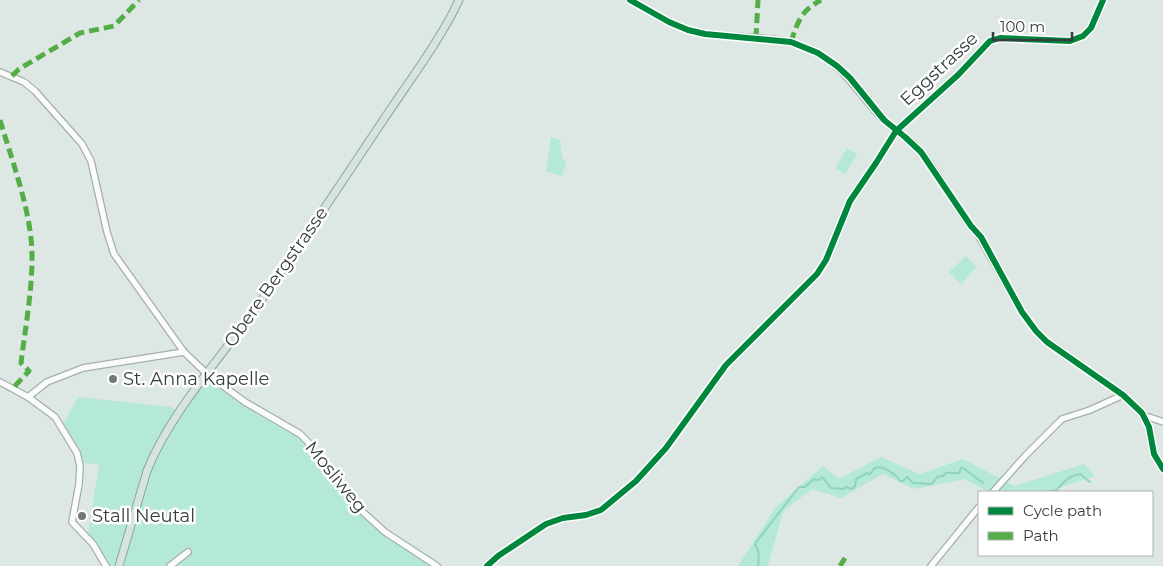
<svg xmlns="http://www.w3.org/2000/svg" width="1163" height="566" font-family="Montserrat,sans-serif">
<rect width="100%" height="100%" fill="#dde8e4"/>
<!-- green -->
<g fill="#b4e8d7">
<path d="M 551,137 L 560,140 L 562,158 L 566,162 L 562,176 L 546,171 Z"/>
<path d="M 847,148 L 857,154 L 845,174 L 835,169 Z"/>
<path d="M 966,256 L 977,267 L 961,284 L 949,272 Z"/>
<path d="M 207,374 L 300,434 L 363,512 L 386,532 L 437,566 L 121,566 L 156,456 Z"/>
<path d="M 78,397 L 171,407 L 177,411 L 161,433 L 146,465 L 115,566 L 107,566 L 88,534 L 99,464 L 82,463 L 77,447 L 62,426 Z"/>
<path d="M 881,457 L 920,474 L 963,459 L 1015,486 L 1084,464 L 1095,476 L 1046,492 L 989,492 L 965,479 L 914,489 L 883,474 L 841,498 L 812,489 L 783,511 L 768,566 L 738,566 L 775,508 L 823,466 L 839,479 Z"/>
</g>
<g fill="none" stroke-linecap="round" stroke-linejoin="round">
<!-- stream -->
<g stroke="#90d3bf" stroke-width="2">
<path d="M 1045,492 L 1057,490 C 1063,482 1069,476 1080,474 L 1090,482"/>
<path d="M 758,566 C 759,559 760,550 755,545 L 757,541 L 799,487 L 805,487 L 814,479 L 818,480 L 822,477 L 831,488 L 843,489 L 846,487 L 852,489 L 855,486 L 856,479 L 867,473 L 870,474 C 872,472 873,469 875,468 C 882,464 898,476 900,481 L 903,481 L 907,477 L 913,483 L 932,484 L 937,477 L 943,476 L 946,473 L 959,473 L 961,468 L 963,468 L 983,483"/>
</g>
<!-- minor casing -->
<g stroke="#a7afac" stroke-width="8">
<g id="minor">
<path d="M 630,0 C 651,12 672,26 695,32 C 732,40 772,33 807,48 C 839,61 854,87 876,112 C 889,127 908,136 921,152 C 941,176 954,206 974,230"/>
<path d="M 0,72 L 24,82 L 35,91 L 82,144 L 91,161 L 107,232 L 114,254 L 184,352 L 207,374 L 245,402 L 300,434 L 308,442 L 316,455 L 363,512 L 385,532 L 437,566"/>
<path d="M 977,233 L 1022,312 L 1036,331 L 1047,342 L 1123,395 L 1142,413 L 1149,427 L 1154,454 L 1163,469"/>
<path d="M 0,382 L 28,397 L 55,417 L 77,453 L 80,466 L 79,484 L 72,522 L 93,544 L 106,566"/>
<path d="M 28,397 L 47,382 L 83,368 L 184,352"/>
<path d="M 1145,417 L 1149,417 L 1163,422"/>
<path d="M 993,492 L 1026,455 L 1062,419 L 1090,410 L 1123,395"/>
<path d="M 170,566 L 188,552"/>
<path d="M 487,566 L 498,556 L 546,524 L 563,518 L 586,515 L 601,510 L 636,481 L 666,448 L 726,365 L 817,274 L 826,260 L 850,201 L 876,163 L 896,131 L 958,75 L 990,41 L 1000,38 L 1070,41 L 1083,36 L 1091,28 L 1103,0"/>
<path d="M 931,566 L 979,507"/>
</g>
</g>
<!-- major casing -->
<g stroke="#8aa59e" stroke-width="9">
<path id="major" d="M 119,566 L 147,471 C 168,418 211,369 245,323 C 293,257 337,189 382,122 C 407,84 440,41 459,0"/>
</g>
<!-- minor -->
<use href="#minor" stroke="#fafcfb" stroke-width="5.5"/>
<!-- major -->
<use href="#major" stroke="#d6e4e1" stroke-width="7"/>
<!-- quiet -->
<g stroke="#54ad46" stroke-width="5" stroke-dasharray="10 5" stroke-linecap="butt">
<path d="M 756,38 L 758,0"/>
<path d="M 791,42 C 798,21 801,11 821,0"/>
<path d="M 12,76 L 19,69 L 80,33 L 114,26 L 139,0"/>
<path d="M 0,120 C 12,161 33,216 32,259 C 32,292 25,330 21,363 L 29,371 L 13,388"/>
<path d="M 840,566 L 845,558"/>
</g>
<!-- cycleway casing -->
<g stroke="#fff" stroke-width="9">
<g id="cycleway">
<path d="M 630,0 L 669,22 L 688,30 L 705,34 L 791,42 L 818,53 L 837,66 L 850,78 L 884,120 L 905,137 L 921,152 L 971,226 L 981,237 L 1022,312 L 1036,331 L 1047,342 L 1123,395 L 1142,413 L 1149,427 L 1154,454 L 1163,469"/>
<path d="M 487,566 L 498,556 L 546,524 L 563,518 L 586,515 L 601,510 L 636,481 L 666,448 L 726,365 L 817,274 L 826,260 L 850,201 L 876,163 L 896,131 L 958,75 L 990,41 L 1000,38 L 1070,41 L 1083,36 L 1091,28 L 1103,0"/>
</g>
</g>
<!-- cycleway -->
<use href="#cycleway" stroke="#00873e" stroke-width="6"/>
</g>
<!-- markers -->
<g fill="#707a76" stroke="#fff" stroke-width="2">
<circle cx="113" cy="379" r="5"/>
<circle cx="82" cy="516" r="5"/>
</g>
<g text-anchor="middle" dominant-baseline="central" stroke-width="5" stroke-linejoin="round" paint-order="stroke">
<!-- street labels -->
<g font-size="18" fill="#353e3b" stroke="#fff">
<text transform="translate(939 69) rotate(-43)">Eggstrasse</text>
<text transform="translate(276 277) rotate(-55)">Obere Bergstrasse</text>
<text transform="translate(336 477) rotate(51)">Mosliweg</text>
</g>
<!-- poi labels -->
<g font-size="18" fill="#353e3b" stroke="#fff" text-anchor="start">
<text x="123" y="379">St. Anna Kapelle</text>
<text x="92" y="516">Stall Neutal</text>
</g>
</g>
<!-- legend -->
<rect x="978" y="491" width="175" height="65" fill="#ffffff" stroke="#aeb2b1"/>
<rect x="988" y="507" width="25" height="8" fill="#00873e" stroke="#aeb2b1"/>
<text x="1023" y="516" font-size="15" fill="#353e3b">Cycle path</text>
<rect x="988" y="532" width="25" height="8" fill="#54ad46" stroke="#aeb2b1"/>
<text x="1023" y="541" font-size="15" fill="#353e3b">Path</text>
<!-- scale -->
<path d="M993 32v8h79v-8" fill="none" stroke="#353e3b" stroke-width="2.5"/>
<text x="1000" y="32" font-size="15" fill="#353e3b" stroke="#ffffff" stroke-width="4" paint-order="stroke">100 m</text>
</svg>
